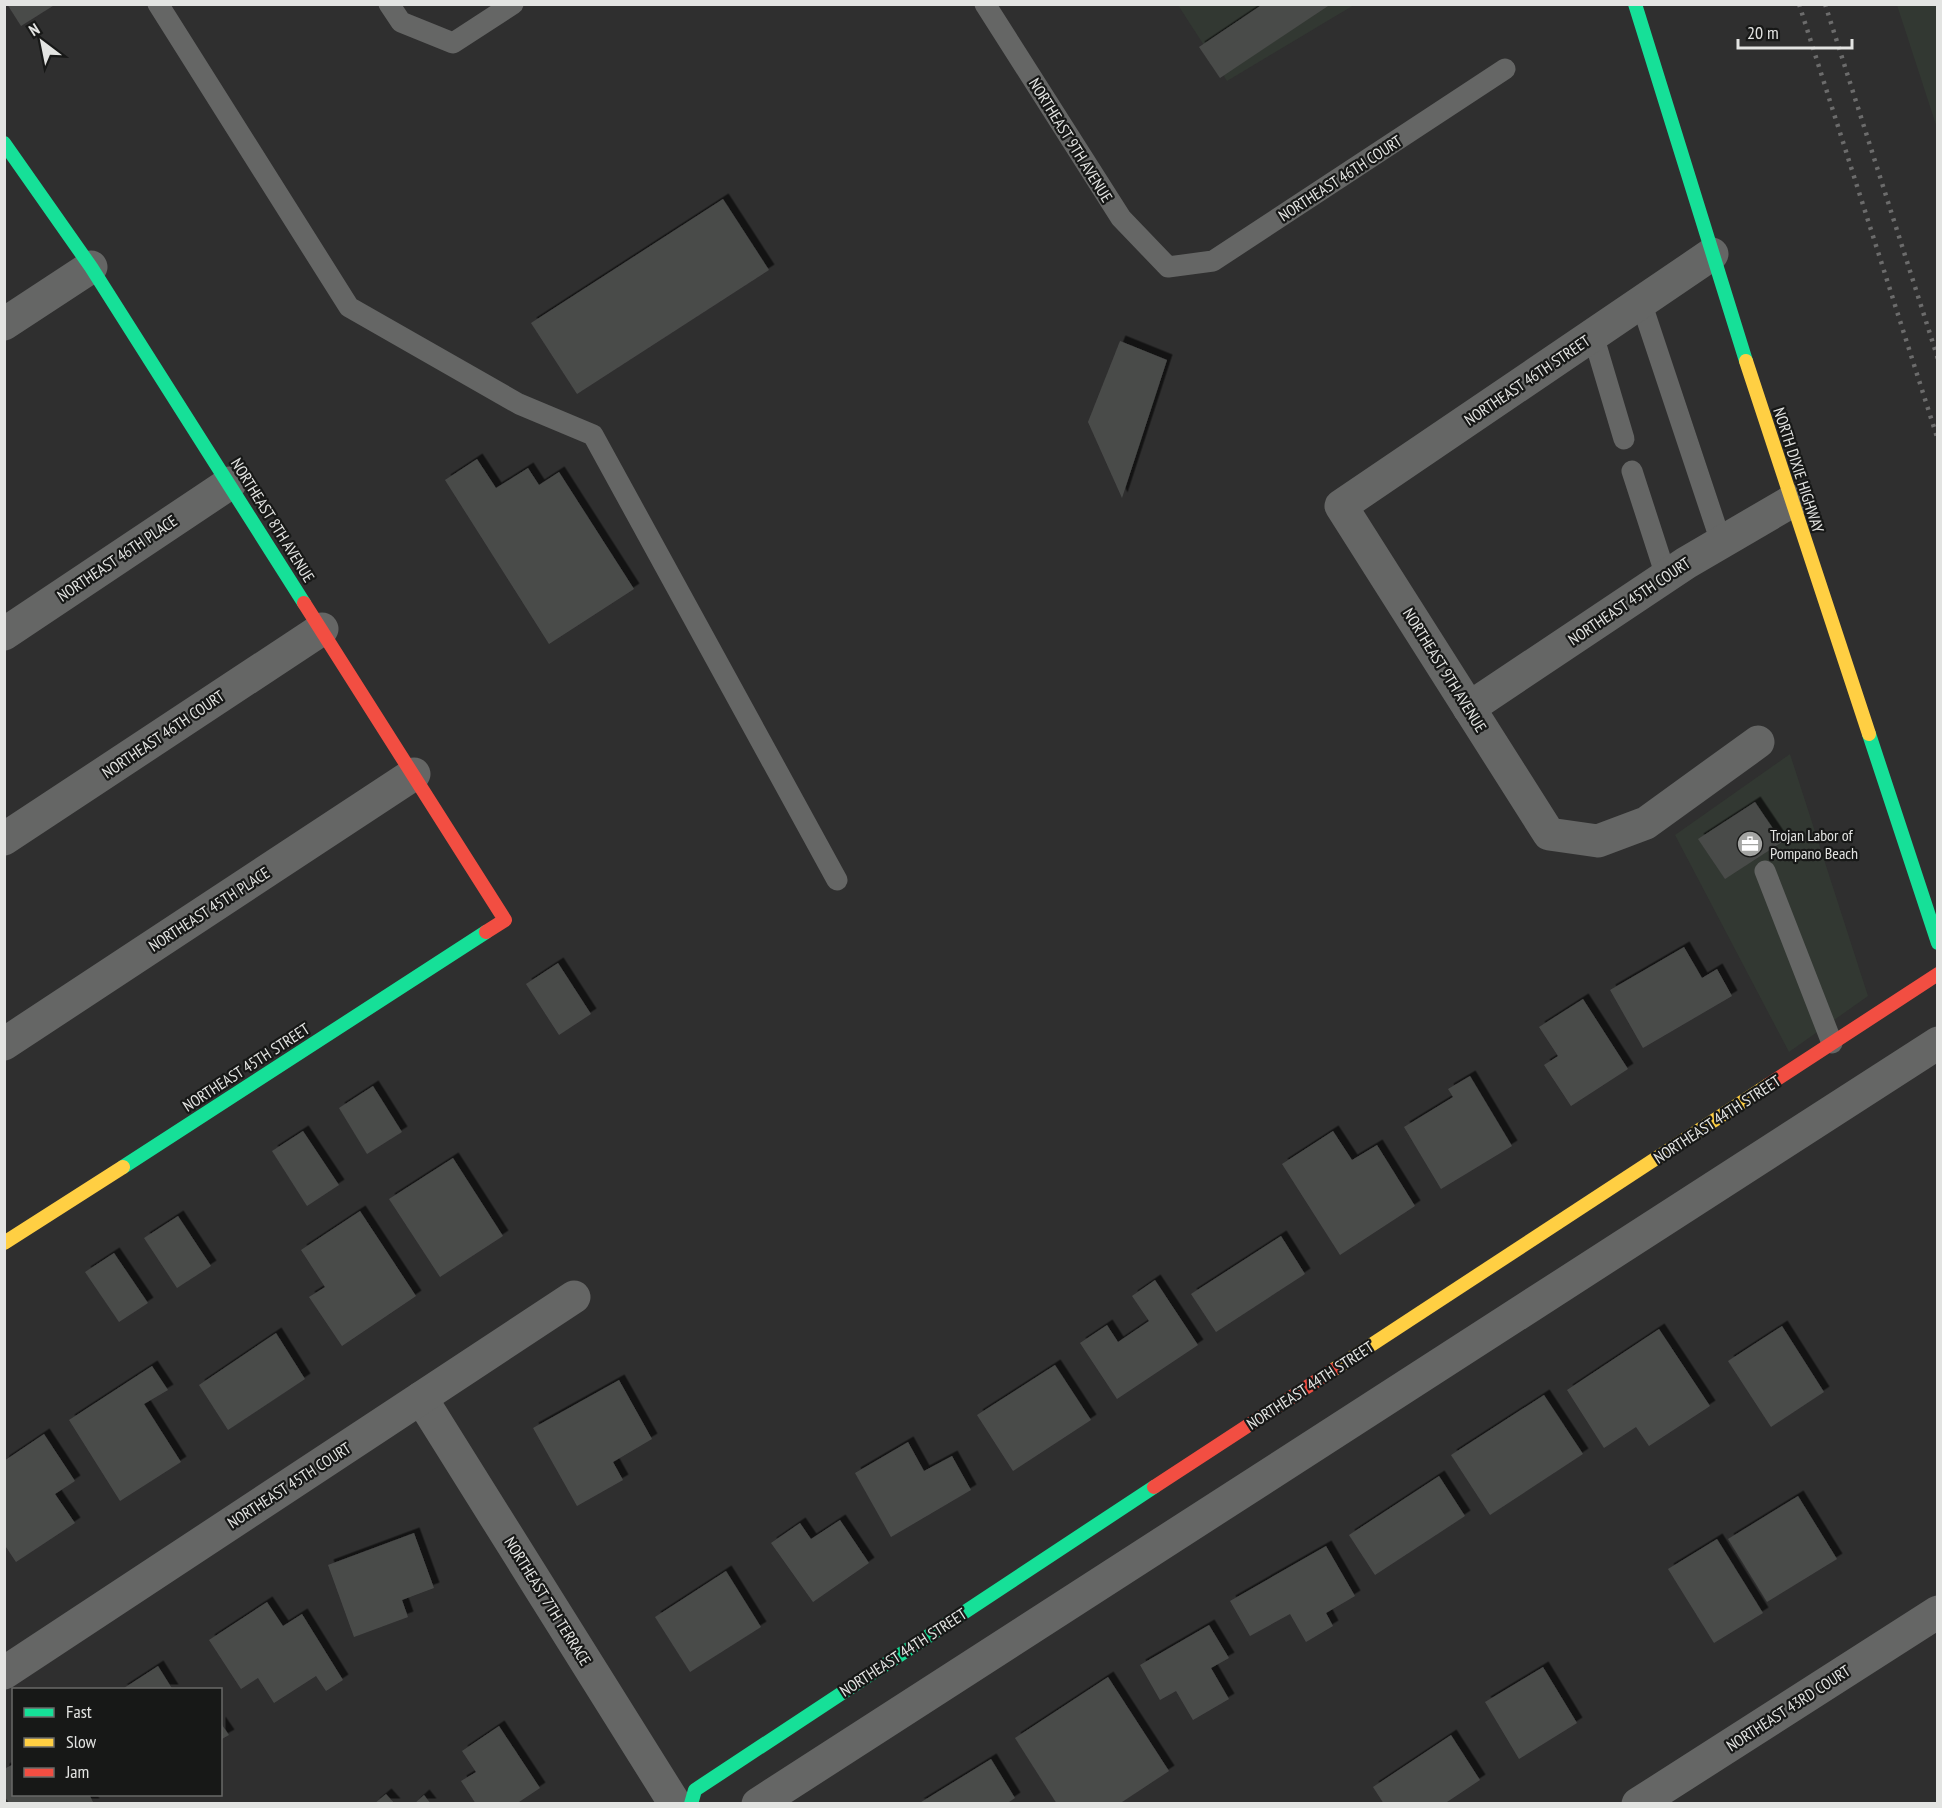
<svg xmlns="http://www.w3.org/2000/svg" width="1942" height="1808" font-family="'PT Sans Narrow',sans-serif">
<defs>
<filter id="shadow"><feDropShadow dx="5.5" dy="-5.5" stdDeviation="0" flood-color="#0009"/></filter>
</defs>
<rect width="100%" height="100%" fill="#2f2f2f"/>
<!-- built -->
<g fill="#323832">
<path d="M 1178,5 L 1354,5 L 1227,81 Z"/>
<path d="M 1897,5 L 1937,5 L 1937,128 Z"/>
<path d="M 1790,754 L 1868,996 L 1789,1052 L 1675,835 Z"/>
</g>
<!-- building -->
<g fill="#4a4b4a" filter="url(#shadow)">
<path d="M 7,4 L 56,4 L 21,26 Z"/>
<path d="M 1263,4 L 1331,4 L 1220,78 L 1199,47 Z"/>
<path d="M 723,199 L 769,270 L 577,394 L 531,323 Z"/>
<path d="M 1120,341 L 1167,360 L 1122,498 L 1088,422 Z"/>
<path d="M 477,459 L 496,488 L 528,468 L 539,485 L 559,472 L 634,589 L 549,644 L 445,480 Z"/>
<path d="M 1755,802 L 1782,842 L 1725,879 L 1698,839 Z"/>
<path d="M 1684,947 L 1702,978 L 1717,969 L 1732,996 L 1643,1048 L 1610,990 Z"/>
<path d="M 558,963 L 591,1014 L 559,1035 L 526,984 Z"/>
<path d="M 1583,999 L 1628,1069 L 1571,1106 L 1544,1065 L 1558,1056 L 1539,1027 Z"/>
<path d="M 1470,1076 L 1512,1146 L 1441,1189 L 1404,1127 L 1453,1097 L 1448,1089 Z"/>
<path d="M 373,1086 L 402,1132 L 367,1154 L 339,1108 Z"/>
<path d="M 303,1131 L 339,1185 L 307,1206 L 272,1151 Z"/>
<path d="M 1333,1131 L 1352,1160 L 1377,1145 L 1415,1206 L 1340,1255 L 1282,1164 Z"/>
<path d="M 453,1158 L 503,1236 L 440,1277 L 389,1199 Z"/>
<path d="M 360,1211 L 416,1296 L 342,1346 L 309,1297 L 325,1287 L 301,1250 Z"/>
<path d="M 178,1216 L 211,1266 L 177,1288 L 144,1238 Z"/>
<path d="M 1281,1236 L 1305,1274 L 1216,1332 L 1191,1294 Z"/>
<path d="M 114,1253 L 148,1303 L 119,1322 L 85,1272 Z"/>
<path d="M 1155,1280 L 1198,1345 L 1117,1399 L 1080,1343 L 1107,1325 L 1118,1342 L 1149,1321 L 1132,1296 Z"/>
<path d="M 1782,1326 L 1824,1392 L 1771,1427 L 1728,1361 Z"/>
<path d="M 1659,1329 L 1710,1406 L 1649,1446 L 1636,1427 L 1604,1448 L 1567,1390 Z"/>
<path d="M 276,1333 L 305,1379 L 228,1430 L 199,1385 Z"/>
<path d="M 1055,1365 L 1091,1420 L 1013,1471 L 977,1415 Z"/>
<path d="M 152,1366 L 168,1390 L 144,1404 L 181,1462 L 120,1501 L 69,1420 Z"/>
<path d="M 619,1380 L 652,1439 L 613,1462 L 623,1480 L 577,1506 L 533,1428 Z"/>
<path d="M 1544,1395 L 1583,1454 L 1490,1515 L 1451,1455 Z"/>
<path d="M 44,1434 L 75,1481 L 55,1494 L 75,1523 L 16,1562 L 4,1544 L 4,1461 Z"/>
<path d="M 908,1442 L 924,1471 L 952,1456 L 971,1490 L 891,1537 L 855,1473 Z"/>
<path d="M 1439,1476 L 1465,1516 L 1375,1575 L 1349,1535 Z"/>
<path d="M 1798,1496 L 1837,1559 L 1767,1602 L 1728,1539 Z"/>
<path d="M 840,1520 L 869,1563 L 813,1602 L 771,1543 L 800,1523 L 811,1539 Z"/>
<path d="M 414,1533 L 434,1588 L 402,1600 L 408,1617 L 354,1637 L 328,1565 Z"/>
<path d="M 1717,1539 L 1763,1613 L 1714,1643 L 1668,1569 Z"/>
<path d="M 1326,1546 L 1355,1596 L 1326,1613 L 1333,1626 L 1306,1642 L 1290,1614 L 1250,1636 L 1230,1601 Z"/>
<path d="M 726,1571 L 761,1627 L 690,1672 L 655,1617 Z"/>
<path d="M 267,1602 L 283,1626 L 302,1614 L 343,1680 L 326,1691 L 316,1676 L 274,1703 L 258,1678 L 241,1689 L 209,1640 Z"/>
<path d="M 1209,1625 L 1229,1658 L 1211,1668 L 1229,1699 L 1193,1720 L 1176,1691 L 1160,1700 L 1140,1665 Z"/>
<path d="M 158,1666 L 173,1690 L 121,1690 Z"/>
<path d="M 1543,1667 L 1577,1723 L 1519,1759 L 1485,1702 Z"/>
<path d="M 1108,1677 L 1169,1771 L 1119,1804 L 1057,1804 L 1015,1738 Z"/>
<path d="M 220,1722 L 229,1735 L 220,1740 Z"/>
<path d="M 499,1726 L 540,1788 L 516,1804 L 476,1804 L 461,1781 L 476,1772 L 462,1751 Z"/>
<path d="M 1451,1735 L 1480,1780 L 1444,1804 L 1384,1804 L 1373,1787 Z"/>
<path d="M 991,1759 L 1015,1798 L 1006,1804 L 918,1804 Z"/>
<path d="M 14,1764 L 14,1794 L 89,1794 L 94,1804 L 10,1804 L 4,1796 L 4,1769 Z"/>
<path d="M 386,1794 L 395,1804 L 374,1804 Z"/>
<path d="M 424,1795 L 431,1804 L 414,1804 Z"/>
</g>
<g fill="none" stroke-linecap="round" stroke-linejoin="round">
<!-- lane -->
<g stroke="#656665" stroke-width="21">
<path d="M 158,4 L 349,307 L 519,404 L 593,435 L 837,880"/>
<path d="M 389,4 L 401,22 L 453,43 L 513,4"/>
<path d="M 985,4 L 1121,218 L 1168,267 L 1213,261 L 1505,69"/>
<path d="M 1641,302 L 1721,542"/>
<path d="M 1593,335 L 1624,439"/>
<path d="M 1632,471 L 1666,576"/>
<path d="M 1765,871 L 1832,1043"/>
</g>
<!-- street -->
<g stroke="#656665" stroke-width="33">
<path d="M 1712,254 L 1341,506 L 1549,834 L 1598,841 L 1646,823 L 1758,742"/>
<path d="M 4,324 L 91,267"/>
<path d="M 4,634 L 230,483"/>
<path d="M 1469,708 L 1686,563 L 1792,501"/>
<path d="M 4,839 L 322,629"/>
<path d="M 4,1044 L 414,774"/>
<path d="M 421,1398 L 675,1804"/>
<path d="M 4,1673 L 574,1297"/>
<path d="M 758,1804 L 1938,1043"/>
<path d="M 1638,1804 L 1938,1612"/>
</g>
<!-- fast -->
<g stroke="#16e098" stroke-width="14">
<path d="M 1635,4 L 1746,361"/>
<path d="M 4,143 L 91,267 L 304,603"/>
<path d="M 1869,734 L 1938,943"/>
<path d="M 123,1167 L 486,932"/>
<path d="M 691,1804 L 695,1790 L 1154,1487"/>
</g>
<!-- slow -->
<g stroke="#ffcf43" stroke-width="14">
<path d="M 1746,361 L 1869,734"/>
<path d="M 4,1243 L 123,1167"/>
<path d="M 1333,1370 L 1768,1085"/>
</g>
<!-- jam -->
<g stroke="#f24e42" stroke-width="14">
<path d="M 304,603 L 505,920 L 486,932"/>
<path d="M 1768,1085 L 1938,974"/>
<path d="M 1154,1487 L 1333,1370"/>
</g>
<!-- rail -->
<g stroke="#6c6c6c" stroke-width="4.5" stroke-dasharray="3 6" stroke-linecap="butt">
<path d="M 1799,4 L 1938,440"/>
<path d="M 1825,4 L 1938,359"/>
</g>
</g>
<!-- icons -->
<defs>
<g id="office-disc" transform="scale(1.35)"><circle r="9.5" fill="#a4a5a3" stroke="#171817"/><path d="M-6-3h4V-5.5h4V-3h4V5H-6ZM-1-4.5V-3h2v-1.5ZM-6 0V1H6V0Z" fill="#fff"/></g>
</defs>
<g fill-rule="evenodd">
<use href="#office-disc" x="1750" y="844"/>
</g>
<g text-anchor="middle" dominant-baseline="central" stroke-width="4.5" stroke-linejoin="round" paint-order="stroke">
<!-- street labels -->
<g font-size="16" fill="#e3e4e2" stroke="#171817">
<text transform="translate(1071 140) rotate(58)">NORTHEAST 9TH AVENUE</text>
<text transform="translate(1340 178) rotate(-33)">NORTHEAST 46TH COURT</text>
<text transform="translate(1527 380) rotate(-34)">NORTHEAST 46TH STREET</text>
<text transform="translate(1799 470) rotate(72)">NORTH DIXIE HIGHWAY</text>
<text transform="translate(273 520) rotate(58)">NORTHEAST 8TH AVENUE</text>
<text transform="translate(117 558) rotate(-34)">NORTHEAST 46TH PLACE</text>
<text transform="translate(1629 601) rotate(-34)">NORTHEAST 45TH COURT</text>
<text transform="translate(1445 670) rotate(58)">NORTHEAST 9TH AVENUE</text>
<text transform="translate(163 734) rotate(-34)">NORTHEAST 46TH COURT</text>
<text transform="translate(209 909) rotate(-33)">NORTHEAST 45TH PLACE</text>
<text transform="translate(246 1067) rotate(-33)">NORTHEAST 45TH STREET</text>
<text transform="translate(1717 1119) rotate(-33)">NORTHEAST 44TH STREET</text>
<text transform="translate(1310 1385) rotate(-33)">NORTHEAST 44TH STREET</text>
<text transform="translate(289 1485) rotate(-33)">NORTHEAST 45TH COURT</text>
<text transform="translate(548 1601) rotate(58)">NORTHEAST 7TH TERRACE</text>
<text transform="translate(903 1652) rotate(-33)">NORTHEAST 44TH STREET</text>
<text transform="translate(1788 1708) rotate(-33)">NORTHEAST 43RD COURT</text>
</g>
<!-- poi labels -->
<g font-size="16" fill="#e3e4e2" stroke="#171817" text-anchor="start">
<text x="1770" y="835">Trojan Labor of<tspan x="1770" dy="18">Pompano Beach</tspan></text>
</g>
</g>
<!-- border -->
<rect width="1942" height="1808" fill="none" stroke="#e3e4e2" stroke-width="12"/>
<!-- legend -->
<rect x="12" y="1688" width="210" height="108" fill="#171817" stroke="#696a68" stroke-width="1.5"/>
<rect x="24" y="1708" width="30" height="9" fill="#16e098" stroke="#696a68" stroke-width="1.5"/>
<text x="66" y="1718" font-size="18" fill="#e3e4e2">Fast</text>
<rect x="24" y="1738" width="30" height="9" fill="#ffcf43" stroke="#696a68" stroke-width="1.5"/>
<text x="66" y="1748" font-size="18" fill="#e3e4e2">Slow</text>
<rect x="24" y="1768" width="30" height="9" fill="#f24e42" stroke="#696a68" stroke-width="1.5"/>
<text x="66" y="1778" font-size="18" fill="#e3e4e2">Jam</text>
<!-- north arrow -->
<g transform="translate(42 42) rotate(328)" stroke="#171817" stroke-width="4.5" paint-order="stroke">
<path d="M0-4.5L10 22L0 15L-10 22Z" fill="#e3e4e2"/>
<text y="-9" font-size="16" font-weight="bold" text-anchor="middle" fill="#e3e4e2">N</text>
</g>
<!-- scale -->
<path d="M1738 39v9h114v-9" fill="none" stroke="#e3e4e2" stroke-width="3"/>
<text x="1747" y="39" font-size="18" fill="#e3e4e2" stroke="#171817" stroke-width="4.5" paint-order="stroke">20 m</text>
</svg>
